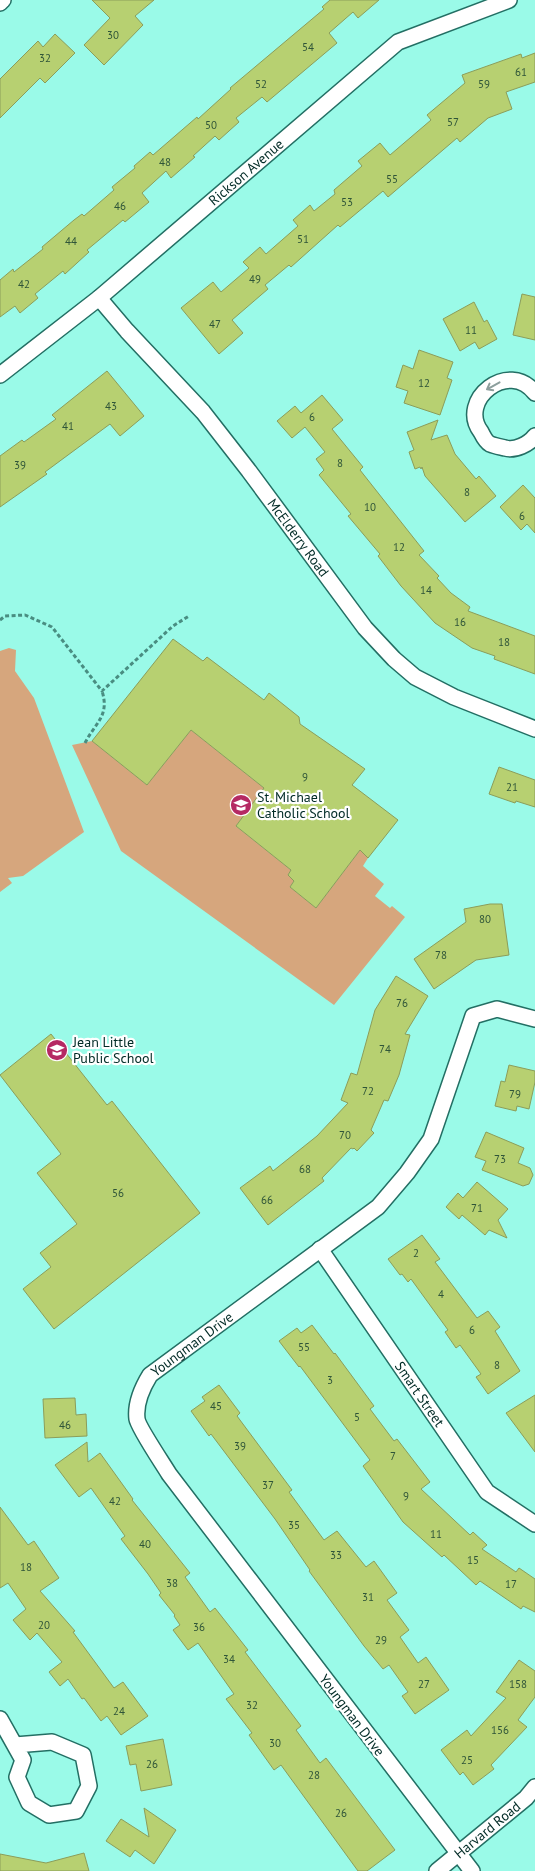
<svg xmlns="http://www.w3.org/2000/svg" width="535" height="1871" font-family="'PT Sans',sans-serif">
<rect width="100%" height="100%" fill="#9afae8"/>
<!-- green -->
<g fill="#d6a67d">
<path d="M 9,648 L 16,650 L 15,671 L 34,698 L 84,832 L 23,876 L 8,878 L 12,883 L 0,892 L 0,651 Z"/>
<path d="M 191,730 L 264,788 L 236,826 L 291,870 L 288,875 L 294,881 L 290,887 L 316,908 L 360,850 L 368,858 L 363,866 L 384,884 L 375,896 L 390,908 L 392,906 L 405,917 L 334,1005 L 121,851 L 72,745 L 92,741 L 147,785 Z"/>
</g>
<!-- building -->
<g fill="#b7d071" stroke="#8b9d5a">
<path d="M 92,0 L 154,0 L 135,16 L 143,25 L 104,65 L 84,45 L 110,18 Z"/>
<path d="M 330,0 L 379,0 L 358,18 L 353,12 L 329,33 L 337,43 L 267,102 L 262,97 L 236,118 L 239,122 L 219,140 L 215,136 L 193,156 L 195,157 L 171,178 L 166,171 L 142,193 L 149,202 L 125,222 L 123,220 L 87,250 L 89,252 L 65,274 L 63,271 L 35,294 L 38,298 L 20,313 L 15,306 L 0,317 L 0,280 L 13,269 L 14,272 L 43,249 L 42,247 L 74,220 L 82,214 L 84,216 L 114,190 L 112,187 L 135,168 L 134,166 L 150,152 L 153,155 L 197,117 L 198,119 L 231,89 L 230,88 L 324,9 L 322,7 Z"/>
<path d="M 55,34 L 75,53 L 45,83 L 40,78 L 0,118 L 0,79 L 38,41 L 43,47 Z"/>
<path d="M 535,53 L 535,82 L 506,92 L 512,109 L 488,118 L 460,142 L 457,138 L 388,197 L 383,191 L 340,227 L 338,225 L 291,267 L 289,265 L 265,285 L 268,289 L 232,320 L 243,333 L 219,354 L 181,308 L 213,282 L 221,292 L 249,268 L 243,262 L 260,247 L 266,254 L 298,226 L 293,220 L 310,205 L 314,211 L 335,194 L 334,190 L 362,166 L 358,161 L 380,143 L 390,155 L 431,120 L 427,115 L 465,83 L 462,75 L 521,54 L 522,58 Z"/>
<path d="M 522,294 L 535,297 L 535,340 L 513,335 Z"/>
<path d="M 474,302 L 484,322 L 487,320 L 497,339 L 479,349 L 475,342 L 460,351 L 443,319 Z"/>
<path d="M 419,350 L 453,362 L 447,378 L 452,380 L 440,415 L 404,403 L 408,391 L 396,387 L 403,365 L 413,369 Z"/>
<path d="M 107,371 L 144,416 L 120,436 L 110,424 L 45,472 L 47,474 L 0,507 L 0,456 L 22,440 L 24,442 L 56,419 L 52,415 Z"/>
<path d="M 322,395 L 343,420 L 332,429 L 363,467 L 360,470 L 424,551 L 419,555 L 439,576 L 437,578 L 451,593 L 470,607 L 468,611 L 535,636 L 535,674 L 494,659 L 495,656 L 472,648 L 435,623 L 401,586 L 378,556 L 380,554 L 348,516 L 351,514 L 319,475 L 324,470 L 316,459 L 325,452 L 305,427 L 292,438 L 277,421 L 295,406 L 301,413 Z"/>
<path d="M 438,420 L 431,440 L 447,435 L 455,454 L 476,479 L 479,476 L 496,496 L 465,522 L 425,476 L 422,467 L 421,469 L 420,467 L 415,469 L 409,452 L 414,450 L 407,432 Z"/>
<path d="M 523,485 L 535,498 L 535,533 L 527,524 L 521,530 L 500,507 Z"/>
<path d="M 173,639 L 203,661 L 207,657 L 264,700 L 269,693 L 299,717 L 300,724 L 365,769 L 352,785 L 398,820 L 368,858 L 360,850 L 316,908 L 290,887 L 294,881 L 288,875 L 291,870 L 236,826 L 264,788 L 191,730 L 147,785 L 92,741 Z"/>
<path d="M 499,767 L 535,780 L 535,807 L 516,801 L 515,803 L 489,794 Z"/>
<path d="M 490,904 L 502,904 L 509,955 L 476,960 L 434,989 L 414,959 L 466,922 L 464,909 Z"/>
<path d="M 396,976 L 428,996 L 405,1034 L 410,1035 L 399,1075 L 388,1101 L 384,1100 L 371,1130 L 374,1133 L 357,1151 L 354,1148 L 353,1149 L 351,1148 L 322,1178 L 324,1181 L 268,1225 L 240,1188 L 270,1166 L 273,1171 L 317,1136 L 348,1103 L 341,1100 L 351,1073 L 357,1075 L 375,1010 Z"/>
<path d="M 51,1034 L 107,1105 L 112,1101 L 200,1213 L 54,1329 L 23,1289 L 51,1267 L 40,1253 L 77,1224 L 37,1173 L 61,1154 L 0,1075 Z"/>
<path d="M 509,1065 L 535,1071 L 535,1082 L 529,1109 L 517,1106 L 516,1111 L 495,1106 L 501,1081 L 505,1082 Z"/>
<path d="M 486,1132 L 524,1148 L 518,1163 L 530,1168 L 533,1175 L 529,1184 L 523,1186 L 482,1170 L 486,1161 L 475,1157 Z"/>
<path d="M 477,1182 L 508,1209 L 498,1220 L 507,1238 L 489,1230 L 485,1235 L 462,1215 L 459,1219 L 446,1207 L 458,1193 L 463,1198 Z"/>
<path d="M 422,1235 L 440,1259 L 435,1262 L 477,1318 L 488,1311 L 500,1327 L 495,1331 L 520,1371 L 488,1394 L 476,1377 L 481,1374 L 460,1345 L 456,1348 L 445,1332 L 448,1330 L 411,1279 L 408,1282 L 402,1274 L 400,1275 L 388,1259 Z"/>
<path d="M 312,1325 L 334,1354 L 335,1353 L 374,1406 L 370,1409 L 394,1441 L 397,1439 L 430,1482 L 421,1489 L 470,1535 L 473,1532 L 487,1545 L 482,1549 L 516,1572 L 519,1568 L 535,1579 L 535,1612 L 523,1606 L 521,1609 L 480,1581 L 476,1585 L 444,1555 L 442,1557 L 403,1522 L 363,1466 L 370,1460 L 300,1366 L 299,1367 L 279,1341 L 297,1328 L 301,1333 Z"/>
<path d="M 219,1385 L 240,1413 L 237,1416 L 292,1490 L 289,1492 L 324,1540 L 337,1531 L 366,1567 L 374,1561 L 397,1593 L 387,1600 L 409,1630 L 400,1637 L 418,1663 L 426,1657 L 449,1690 L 415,1714 L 402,1696 L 408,1692 L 389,1665 L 383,1669 L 364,1646 L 309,1571 L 310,1570 L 275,1519 L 211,1434 L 209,1436 L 191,1411 L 205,1401 L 202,1397 Z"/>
<path d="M 535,1395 L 535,1452 L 506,1413 Z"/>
<path d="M 75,1398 L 76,1415 L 86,1414 L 87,1436 L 45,1438 L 43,1399 Z"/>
<path d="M 87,1442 L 88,1462 L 100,1453 L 133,1499 L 132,1500 L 190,1573 L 185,1577 L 210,1612 L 215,1608 L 248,1650 L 245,1652 L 301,1726 L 296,1730 L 320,1763 L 326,1758 L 395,1850 L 367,1871 L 358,1871 L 281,1765 L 274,1770 L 249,1735 L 252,1733 L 226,1699 L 234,1694 L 198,1643 L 188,1650 L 173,1630 L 180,1625 L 174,1616 L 175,1615 L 159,1595 L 161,1593 L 148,1574 L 121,1539 L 125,1536 L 91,1488 L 79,1497 L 55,1465 Z"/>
<path d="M 0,1507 L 28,1545 L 34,1541 L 59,1578 L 40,1591 L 75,1631 L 73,1632 L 114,1688 L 123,1682 L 148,1716 L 121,1735 L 107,1716 L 101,1721 L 84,1698 L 82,1699 L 68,1679 L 60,1686 L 49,1672 L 62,1662 L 37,1633 L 30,1640 L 13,1620 L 26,1609 L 8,1583 L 0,1588 Z"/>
<path d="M 519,1660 L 535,1671 L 535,1697 L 518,1720 L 527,1727 L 491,1765 L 494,1769 L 473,1785 L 463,1772 L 460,1775 L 441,1750 L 467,1730 L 471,1736 L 506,1698 L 496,1692 Z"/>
<path d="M 163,1739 L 172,1785 L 141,1791 L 136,1764 L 130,1765 L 126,1746 Z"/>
<path d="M 144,1808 L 176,1830 L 154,1864 L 135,1850 L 130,1857 L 106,1841 L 121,1819 L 149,1837 Z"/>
<path d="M 84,1853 L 89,1871 L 0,1871 L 0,1854 L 46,1863 Z"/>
</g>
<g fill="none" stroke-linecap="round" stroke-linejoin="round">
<!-- street casing -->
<g stroke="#236f64" stroke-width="18">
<g id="street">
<path d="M 0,3 L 3,0"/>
<path id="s1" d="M 99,298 L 127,331 L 203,412 L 249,471 L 365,628 L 394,659 L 415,677 L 454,697 L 535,729"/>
<path id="s2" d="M 0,375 L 99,298 L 398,42 L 509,0"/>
<path d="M 535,393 C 509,359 457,400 481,432 C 483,436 486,442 490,444 C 495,446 501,447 505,448 C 515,451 529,444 535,436"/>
<path id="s3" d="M 320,1249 L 487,1492 L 535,1524"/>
<path d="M 0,1719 L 23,1760 L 17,1777 L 29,1803 L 49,1815 L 76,1811 L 89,1786 L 83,1755 L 52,1742 L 15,1745"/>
<path id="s4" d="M 437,1871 L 526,1798 L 535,1787"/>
<path id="s5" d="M 472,1871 L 169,1474 C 163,1464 138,1427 137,1419 C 135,1403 142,1388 150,1375 L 378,1207 L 407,1173 L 431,1139 L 473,1016 L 497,1009 L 535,1019"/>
</g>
</g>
<!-- path -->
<g stroke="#498d81" stroke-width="3" stroke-dasharray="4 2.5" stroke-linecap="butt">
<path d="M 0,620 L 5,616 L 25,615 L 52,627 L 102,691 L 173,626 L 189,616"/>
<path d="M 85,743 C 95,723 110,716 102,691"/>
</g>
<!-- street -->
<use href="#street" stroke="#fff" stroke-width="15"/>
</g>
<!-- one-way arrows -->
<defs><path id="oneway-shaft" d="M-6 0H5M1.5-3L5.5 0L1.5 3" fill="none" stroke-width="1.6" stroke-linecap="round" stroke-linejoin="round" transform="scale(1.25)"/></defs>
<use stroke="#8c9f9d" href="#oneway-shaft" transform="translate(493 386) rotate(151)"/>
<!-- icons -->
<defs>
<g id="school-disc" transform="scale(1.125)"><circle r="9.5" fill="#b52963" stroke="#fff"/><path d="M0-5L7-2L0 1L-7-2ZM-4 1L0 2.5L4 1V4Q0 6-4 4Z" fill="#fff"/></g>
</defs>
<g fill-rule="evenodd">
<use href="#school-disc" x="241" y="805"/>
<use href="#school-disc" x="57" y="1050"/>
</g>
<g text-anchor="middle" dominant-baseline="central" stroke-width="4.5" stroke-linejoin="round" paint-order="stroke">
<!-- number labels -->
<g font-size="11" fill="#2e5438">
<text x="113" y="35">30</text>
<text x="308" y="47">54</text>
<text x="45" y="58">32</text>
<text x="521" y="72">61</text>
<text x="261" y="84">52</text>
<text x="484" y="84">59</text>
<text x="453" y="122">57</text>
<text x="211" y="125">50</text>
<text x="165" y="162">48</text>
<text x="392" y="179">55</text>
<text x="347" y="202">53</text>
<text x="120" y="206">46</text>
<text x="303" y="239">51</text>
<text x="71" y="241">44</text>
<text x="255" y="279">49</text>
<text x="24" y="284">42</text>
<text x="215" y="324">47</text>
<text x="471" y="330">11</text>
<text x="424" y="383">12</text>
<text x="111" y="406">43</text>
<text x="312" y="417">6</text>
<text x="68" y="426">41</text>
<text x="340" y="463">8</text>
<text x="20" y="465">39</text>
<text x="467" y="492">8</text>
<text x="370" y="507">10</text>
<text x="522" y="516">6</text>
<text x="399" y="547">12</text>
<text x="426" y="590">14</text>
<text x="460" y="622">16</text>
<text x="504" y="642">18</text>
<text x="305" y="777">9</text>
<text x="512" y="787">21</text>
<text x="485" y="919">80</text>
<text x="441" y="955">78</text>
<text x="402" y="1003">76</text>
<text x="385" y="1049">74</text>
<text x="368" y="1091">72</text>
<text x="515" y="1094">79</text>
<text x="345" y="1135">70</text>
<text x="500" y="1159">73</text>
<text x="305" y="1169">68</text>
<text x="118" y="1193">56</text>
<text x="267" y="1200">66</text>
<text x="477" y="1208">71</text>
<text x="416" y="1253">2</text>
<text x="441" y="1294">4</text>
<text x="472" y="1330">6</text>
<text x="304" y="1347">55</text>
<text x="497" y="1365">8</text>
<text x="330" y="1380">3</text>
<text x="216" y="1406">45</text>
<text x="357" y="1417">5</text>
<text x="65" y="1425">46</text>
<text x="240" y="1446">39</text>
<text x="393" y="1456">7</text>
<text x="268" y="1485">37</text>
<text x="406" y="1496">9</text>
<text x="115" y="1501">42</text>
<text x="294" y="1525">35</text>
<text x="436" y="1534">11</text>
<text x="145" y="1544">40</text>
<text x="336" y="1555">33</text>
<text x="473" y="1560">15</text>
<text x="26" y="1567">18</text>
<text x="172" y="1583">38</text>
<text x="511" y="1584">17</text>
<text x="368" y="1597">31</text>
<text x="44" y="1625">20</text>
<text x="199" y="1627">36</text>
<text x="381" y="1640">29</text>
<text x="229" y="1659">34</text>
<text x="424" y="1684">27</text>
<text x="518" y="1684">158</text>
<text x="252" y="1705">32</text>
<text x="119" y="1711">24</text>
<text x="500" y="1730">156</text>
<text x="275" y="1743">30</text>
<text x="467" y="1760">25</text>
<text x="152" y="1764">26</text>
<text x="314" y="1775">28</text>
<text x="341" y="1813">26</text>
</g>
<!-- street labels -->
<g font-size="14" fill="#002a25" stroke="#fff">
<text stroke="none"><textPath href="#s2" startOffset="319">Rickson Avenue</textPath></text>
<text stroke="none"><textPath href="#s1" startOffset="312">McElderry Road</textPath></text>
<text stroke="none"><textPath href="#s5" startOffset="662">Youngman Drive</textPath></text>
<text stroke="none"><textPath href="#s3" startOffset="176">Smart Street</textPath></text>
<text transform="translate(352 1715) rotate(53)">Youngman Drive</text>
<text stroke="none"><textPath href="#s4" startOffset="65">Harvard Road</textPath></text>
</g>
<!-- poi labels -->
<g font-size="14" fill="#002a25" stroke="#fff" text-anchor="start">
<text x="257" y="797">St. Michael<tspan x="257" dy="16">Catholic School</tspan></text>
<text x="73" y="1042">Jean Little<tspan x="73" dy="16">Public School</tspan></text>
</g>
</g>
</svg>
